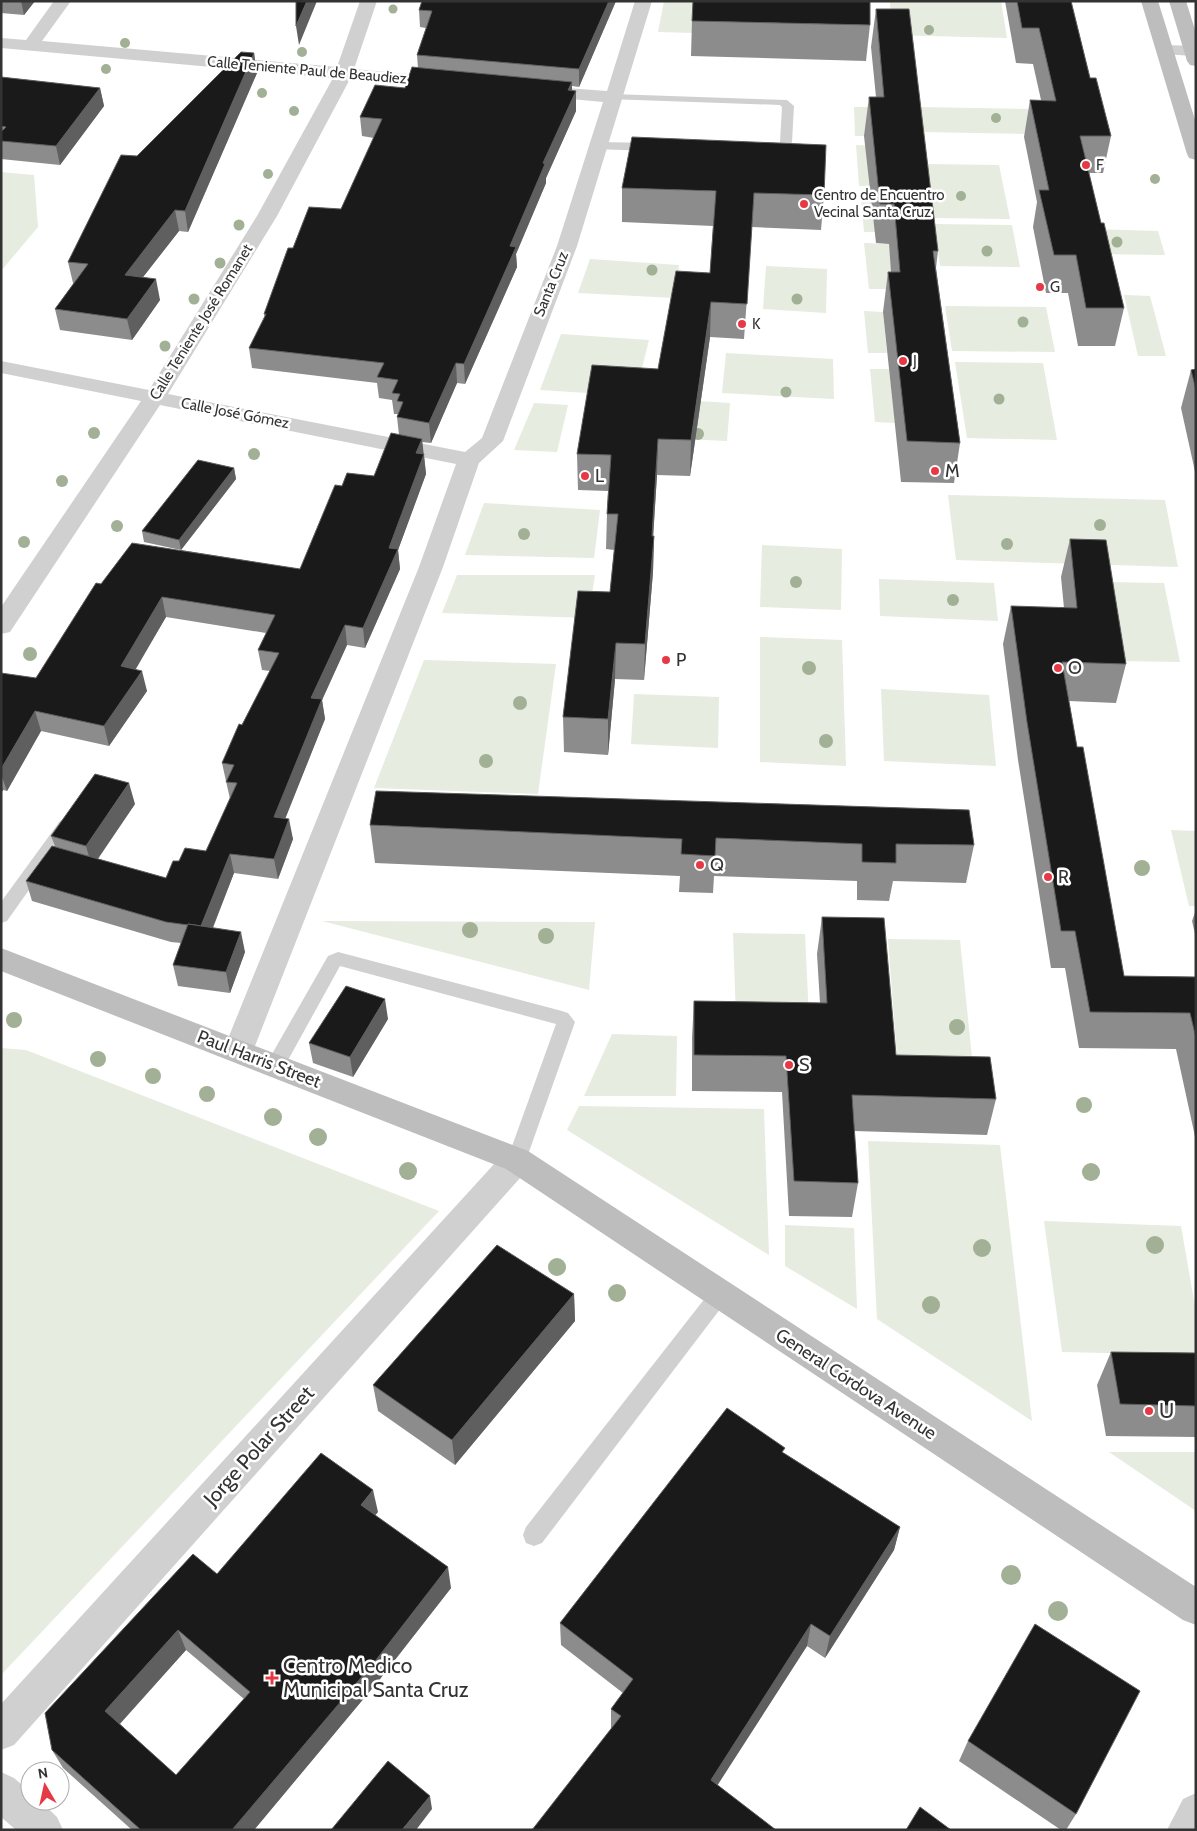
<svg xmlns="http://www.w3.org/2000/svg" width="1197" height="1831" font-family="Cabin,sans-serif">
<rect width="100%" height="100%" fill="#fff"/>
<!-- green -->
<g fill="#e6ecdf">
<polygon points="664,1 737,1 734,34 658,32"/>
<polygon points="890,1 1001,1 1007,38 892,35"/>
<polygon points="854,107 877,107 879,136 855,136"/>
<polygon points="919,107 1028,109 1033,134 922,132"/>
<polygon points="856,145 878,146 880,186 859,186"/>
<polygon points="926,164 999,165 1010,219 934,218"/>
<polygon points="1,172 34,175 38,227 1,271"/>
<polygon points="861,196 883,196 886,232 864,232"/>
<polygon points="935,224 1012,225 1020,267 940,266"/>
<polygon points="1090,229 1158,231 1165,255 1095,254"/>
<polygon points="864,243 889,244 893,289 869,289"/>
<polygon points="590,259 679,265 675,298 578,293"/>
<polygon points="766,266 827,269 826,313 763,309"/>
<polygon points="1124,295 1150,296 1166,356 1138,356"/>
<polygon points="945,306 1046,307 1055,352 952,351"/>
<polygon points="864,311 883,312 887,353 868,353"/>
<polygon points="561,334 649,340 635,396 540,390"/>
<polygon points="726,353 833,359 834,399 722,393"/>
<polygon points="955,362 1043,363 1057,440 967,438"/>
<polygon points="870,369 889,369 895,423 875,422"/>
<polygon points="649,398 730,403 727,441 644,437"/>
<polygon points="534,403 568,405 557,452 514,450"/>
<polygon points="948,495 1165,500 1178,567 956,560"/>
<polygon points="484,503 600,510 594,558 465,555"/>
<polygon points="762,545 842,549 841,610 760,607"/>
<polygon points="457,575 595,575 588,618 442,613"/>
<polygon points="879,579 994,583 998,621 880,616"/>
<polygon points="1106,582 1164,583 1180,662 1118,661"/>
<polygon points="760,637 842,640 846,766 760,762"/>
<polygon points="424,660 556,664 538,794 374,788"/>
<polygon points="881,689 989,695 996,766 884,761"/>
<polygon points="634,694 719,697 718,748 631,744"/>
<polygon points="1171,830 1196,831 1196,906 1189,906"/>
<polygon points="322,921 595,922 589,990"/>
<polygon points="733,933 805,934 809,1019 736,1018"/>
<polygon points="888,939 960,940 972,1058 897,1057"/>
<polygon points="612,1034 677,1036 676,1096 584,1096"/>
<polygon points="1,1048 26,1050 439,1211 1,1675"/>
<polygon points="579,1106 764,1109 769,1255 567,1130"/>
<polygon points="868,1141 1000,1145 1032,1421 877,1319"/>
<polygon points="1044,1221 1181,1226 1196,1312 1196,1355 1062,1352"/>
<polygon points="785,1225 854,1228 857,1309 785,1266"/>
<polygon points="1109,1452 1196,1452 1196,1511"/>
</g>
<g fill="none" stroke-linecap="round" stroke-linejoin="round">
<!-- lane -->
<g fill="#d0d0d0" fill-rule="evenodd">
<polygon points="612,94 787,100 794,106 792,142 787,151 766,155 760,151 762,148 778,145 780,142 782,107 780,105 608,99 608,95"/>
<polygon points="597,142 653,143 659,147 653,151 593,149 591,146"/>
<polygon points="66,819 72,821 74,825 72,829 7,921 1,923 1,902 60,821"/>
<polygon points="338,952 562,1011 568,1013 575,1022 524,1166 517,1168 510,1166 507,1160 556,1024 340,966 282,1071 275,1074 268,1071 266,1066 268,1061 328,956"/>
<polygon points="720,1285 727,1288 730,1294 727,1300 542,1543 534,1546 526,1543 523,1535 526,1527 713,1288"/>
</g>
<!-- street -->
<g fill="#d0d0d0" fill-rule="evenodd">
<polygon points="54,1 71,1 42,41 337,67 360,1 377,1 354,69 450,78 453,82 450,86 444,87 350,79 277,216 168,394 465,452 482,438 557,246 603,102 539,96 533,95 530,91 533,87 539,86 607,91 635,1 652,1 577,246 503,441 479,463 443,567 253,1051 248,1059 238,1063 228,1059 223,1051 419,567 456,464 160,405 10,632 1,634 1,607 141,401 1,373 1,361 149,390 257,216 333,78 1,48 1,38 26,40"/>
<polygon points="1165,45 1196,46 1196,56 1159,54 1156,50 1159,46"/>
<polygon points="517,1147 528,1151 532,1160 528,1169 14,1745 1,1750 1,1704 506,1151"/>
<polygon points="1,1772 14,1778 30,1792 30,1801 40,1801 57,1817 63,1830 16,1830 1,1817"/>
<polygon points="1196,1793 1196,1830 1167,1830 1183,1799"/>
</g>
<!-- secondary -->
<g fill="#bdbdbd" fill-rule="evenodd">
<polygon points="1141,1 1158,1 1196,123 1196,160 1189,158 1187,154"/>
<polygon points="1169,1 1186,1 1196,33 1196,66 1190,65 1187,61"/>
<polygon points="1,948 528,1151 1196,1587 1196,1625 1183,1620 506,1169 1,971"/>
</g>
</g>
<!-- trees -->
<g fill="#a2b095">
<circle cx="393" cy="9" r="4.5"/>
<circle cx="929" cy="30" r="5"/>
<circle cx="125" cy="43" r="5"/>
<circle cx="302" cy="52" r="5"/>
<circle cx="106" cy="69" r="5"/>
<circle cx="262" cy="93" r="5"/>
<circle cx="294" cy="111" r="5"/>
<circle cx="996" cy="118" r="5"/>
<circle cx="268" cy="174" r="5"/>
<circle cx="1155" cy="179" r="5"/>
<circle cx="961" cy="196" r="5"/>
<circle cx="239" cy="225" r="5.5"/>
<circle cx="1117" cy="242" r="5.5"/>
<circle cx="987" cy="251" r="5.5"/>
<circle cx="220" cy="263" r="5.5"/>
<circle cx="652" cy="270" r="5.5"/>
<circle cx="194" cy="299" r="5.5"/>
<circle cx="797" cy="299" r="5.5"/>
<circle cx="1023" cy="322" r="5.5"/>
<circle cx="165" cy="346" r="5.5"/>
<circle cx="786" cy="392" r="5.5"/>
<circle cx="999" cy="399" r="5.5"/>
<circle cx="94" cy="433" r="6"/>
<circle cx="698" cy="434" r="6"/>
<circle cx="254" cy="454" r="6"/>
<circle cx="62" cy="481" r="6"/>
<circle cx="1100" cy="525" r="6"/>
<circle cx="117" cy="526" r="6"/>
<circle cx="524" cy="534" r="6"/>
<circle cx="24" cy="542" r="6"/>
<circle cx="1007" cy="544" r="6"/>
<circle cx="796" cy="582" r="6"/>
<circle cx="953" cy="600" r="6"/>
<circle cx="30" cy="654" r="7"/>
<circle cx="809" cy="668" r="7"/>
<circle cx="520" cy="703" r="7"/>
<circle cx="826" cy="741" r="7"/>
<circle cx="486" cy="761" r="7"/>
<circle cx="1142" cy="868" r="8"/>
<circle cx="470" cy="930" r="8"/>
<circle cx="546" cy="936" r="8"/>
<circle cx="14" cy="1020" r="8"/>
<circle cx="957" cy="1027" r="8"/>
<circle cx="98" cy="1059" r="8"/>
<circle cx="153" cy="1076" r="8"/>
<circle cx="207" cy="1094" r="8"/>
<circle cx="1084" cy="1105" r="8"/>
<circle cx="273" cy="1117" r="9"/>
<circle cx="318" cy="1137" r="9"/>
<circle cx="408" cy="1171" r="9"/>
<circle cx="1091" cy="1172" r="9"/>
<circle cx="1155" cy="1245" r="9"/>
<circle cx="982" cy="1248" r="9"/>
<circle cx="557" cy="1267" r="9"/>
<circle cx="617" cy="1293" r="9"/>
<circle cx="931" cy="1305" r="9"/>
<circle cx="1011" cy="1575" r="10"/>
<circle cx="1058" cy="1611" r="10"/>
</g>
<!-- wall -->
<g fill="#8c8c8c" fill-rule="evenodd">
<polygon points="1,1 35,1 24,15 1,13"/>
<polygon points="422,1 616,1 579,87 572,86 572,91 576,91 576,111 546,178 546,183 516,254 517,267 465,384 457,383 431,443 422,442 423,454 424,454 426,474 398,550 400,569 365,648 347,645 322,700 325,719 285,818 293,839 278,879 234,873 213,928 245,952 230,993 178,986 173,965 181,943 171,942 32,901 26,881 55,846 51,836 135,804 98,859 166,878 179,861 206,851 230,799 222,763 270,671 262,670 258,650 266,633 166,617 135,669 147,691 109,746 41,731 7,791 3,790 1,793 1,673 36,678 101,584 181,550 144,542 142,531 234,468 236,479 181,550 300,569 342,486 374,476 399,435 397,417 398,414 394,414 392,400 379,398 377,383 252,368 249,348 265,317 264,314 293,248 341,209 374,138 362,136 360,117 405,88 418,68 417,55 426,28 420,27 419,10"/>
<polygon points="1005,1 1071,1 1090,78 1111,136 1103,173 1089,173 1101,223 1124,308 1115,346 1078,346 1068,293 1046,293 1033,227 1037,202 1024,137 1030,100 1041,100 1033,64 1016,63"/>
<polygon points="876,9 938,251 936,268 960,443 954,483 901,482 883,312 888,272 891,272 889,244 876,243 864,136 869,97 876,97 871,47"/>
<polygon points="692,21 870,25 866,61 691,56"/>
<polygon points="254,53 257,73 188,232 179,231 143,277 160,300 132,340 60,330 55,309 74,283 73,283 68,262 137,156"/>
<polygon points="1,77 100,88 104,106 60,165 1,159"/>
<polygon points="622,188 824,195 821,230 752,227 744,339 710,337 690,476 657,475 653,536 654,536 653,572 644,680 615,679 608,755 564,752 563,717 610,592 614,550 606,549 607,514 608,491 578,490 577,454 658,369 710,273 713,226 622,222"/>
<polygon points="1196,369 1196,476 1181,408 1191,370"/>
<polygon points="1070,539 1126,664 1116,703 1069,701 1077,747 1124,976 1196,977 1196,1141 1176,1049 1079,1048 1065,968 1051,968 1018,760 1003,644 1011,606 1064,608 1061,577"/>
<polygon points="370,825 974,845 966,883 893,881 889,901 857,900 857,881 714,876 713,893 679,892 680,876 375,863"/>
<polygon points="1196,910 1196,938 1192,921"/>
<polygon points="822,917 896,1055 996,1099 987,1135 854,1131 858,1183 852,1217 789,1216 782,1092 692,1091 692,1037 694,1001 820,1003 817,954"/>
<polygon points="388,1019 353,1077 313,1063 309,1043"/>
<polygon points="574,1294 575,1321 455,1465 378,1411 373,1385"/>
<polygon points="1111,1352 1196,1353 1196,1437 1106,1436 1097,1385"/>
<polygon points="784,1453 900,1527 894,1550 825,1658 807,1646 717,1785 611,1728 611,1709 623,1693 561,1645 560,1623"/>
<path d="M378,1512L375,1515L451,1588L380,1679L254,1830H132L63,1768L52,1750L217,1574ZM186,1650L244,1699L176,1775L120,1724Z"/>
<polygon points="968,1741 1076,1814 1066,1830 1061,1830 959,1761"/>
</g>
<!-- shaded-wall -->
<g fill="#5f5f5f">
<polygon points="21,1 35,1 24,15"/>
<polygon points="307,1 317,1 299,45 296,26"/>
<polygon points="609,1 616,1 579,87 579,69"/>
<polygon points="254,53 257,73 188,232 185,211"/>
<polygon points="572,82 572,100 576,91 576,111 546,178 546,183 516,254 517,267 465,384 464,364 543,163 568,90"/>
<polygon points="100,88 104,106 60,165 56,146"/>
<polygon points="175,210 179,231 129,295 125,275"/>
<polygon points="156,279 160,300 132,340 127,319"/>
<polygon points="711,302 710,337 690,476 691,440"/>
<polygon points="456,363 457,383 431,443 429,423"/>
<polygon points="422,439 426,474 398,550 400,569 365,648 363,628 389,548 416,453"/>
<polygon points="658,439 657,475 651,571 652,536"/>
<polygon points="234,468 236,479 181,550 179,540"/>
<polygon points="654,536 653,572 644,680 645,644"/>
<polygon points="162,597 166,617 126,686 121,666"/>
<polygon points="345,625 347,645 322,700 325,719 278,837 274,817 311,698"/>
<polygon points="616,643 615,679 608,755 608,719"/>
<polygon points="142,671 147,691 109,746 104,726"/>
<polygon points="35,711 41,731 7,791 1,774 1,769"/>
<polygon points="129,783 135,804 92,867 86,846"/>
<polygon points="1,784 3,790 1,793"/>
<polygon points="289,819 293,839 278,879 274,859"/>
<polygon points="230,854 234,873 205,947 201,927"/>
<polygon points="241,932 245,952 230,993 226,972"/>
<polygon points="385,999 388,1019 353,1077 350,1057"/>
<polygon points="574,1294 575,1321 455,1465 452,1440"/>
<polygon points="373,1490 378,1512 366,1526 361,1505"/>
<polygon points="900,1527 894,1550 825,1658 830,1636"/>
<polygon points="448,1567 451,1588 380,1679 254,1830 232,1830"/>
<polygon points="811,1624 807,1646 708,1800 711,1780"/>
<polygon points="178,1630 186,1650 115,1729 105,1711"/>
<polygon points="430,1796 432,1809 416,1830 402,1830"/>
</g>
<!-- building -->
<g fill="#1a1a1a" stroke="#5f5f5f" fill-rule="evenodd">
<polygon points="296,1 307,1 296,26"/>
<polygon points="422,1 609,1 579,69 417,55 432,11 419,10"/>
<polygon points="693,1 870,1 870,25 692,21"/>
<polygon points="1017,1 1071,1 1090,78 1096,78 1111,136 1080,136 1101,223 1104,223 1124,308 1086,308 1076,255 1054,255 1039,190 1049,190 1030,100 1056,101 1039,28 1022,28"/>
<polygon points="876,9 909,9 938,251 933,251 960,443 907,441 888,272 900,272 894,204 880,204 869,97 884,97"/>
<polygon points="241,52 254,53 185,211 175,210 125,275 156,279 127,319 55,309 88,264 68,262 121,155 137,156"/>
<polygon points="412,67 572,82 568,90 576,91 543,163 545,164 510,246 516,247 464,364 456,363 429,423 397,417 403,402 397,401 400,394 392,393 398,380 377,377 384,363 249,348 266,314 264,314 288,248 293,248 309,207 341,209 382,119 360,117 375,85 405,88"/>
<polygon points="1,77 100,88 56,146 1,141 1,132 6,127 1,126"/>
<polygon points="632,137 826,145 824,195 754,193 747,304 711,302 691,440 658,439 652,536 654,536 645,644 616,643 608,719 563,717 578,591 610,592 618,514 607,514 611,455 577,454 592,365 658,369 676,271 710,273 716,191 622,188"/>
<polygon points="1196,369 1196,390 1191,370"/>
<polygon points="391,433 422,439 416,453 424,454 389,548 398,549 363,628 345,625 311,698 322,699 274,817 289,819 274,859 230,854 201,926 188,924 188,925 166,922 26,881 52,846 166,878 173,861 179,861 185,848 206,851 237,783 226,782 234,765 222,763 239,724 242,725 279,653 258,650 275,615 162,597 121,666 142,671 104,726 35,711 1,769 1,673 36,678 96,583 101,584 132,543 300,569 335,485 342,486 347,473 374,476"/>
<polygon points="198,460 234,468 179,540 142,531"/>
<polygon points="1070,539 1106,540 1126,664 1062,662 1077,747 1083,747 1124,976 1196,977 1196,1038 1190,1013 1090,1012 1075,931 1061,931 1027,722 1011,606 1077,608"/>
<polygon points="95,774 129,783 86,846 51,836"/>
<polygon points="376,791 969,810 974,845 896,844 896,863 862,862 862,844 716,838 715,856 681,854 682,839 370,825"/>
<polygon points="822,917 884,918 896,1055 990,1057 996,1099 852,1095 858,1183 794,1181 786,1056 694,1055 694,1001 827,1003"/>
<polygon points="188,924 241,932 226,972 173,965"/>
<polygon points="346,986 385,999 350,1057 309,1043"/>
<polygon points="497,1245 574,1294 452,1440 373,1385"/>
<polygon points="1111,1352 1196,1353 1196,1406 1120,1404"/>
<polygon points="727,1408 785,1448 782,1452 900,1527 830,1636 811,1624 711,1780 776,1830 532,1830 621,1716 611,1709 633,1679 560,1623"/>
<path d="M321,1453L373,1490L361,1505L448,1567L376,1660L232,1830H141L52,1750L45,1713L193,1554L217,1574ZM178,1630L250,1692L176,1775L105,1711Z"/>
<polygon points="1035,1624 1140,1691 1076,1814 968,1741"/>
<polygon points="388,1761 430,1796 402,1830 331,1830"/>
<polygon points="920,1807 951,1830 906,1830"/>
</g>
<!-- markers -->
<g fill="#e63946" stroke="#fff" stroke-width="2">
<circle cx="1086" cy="165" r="5"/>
<circle cx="804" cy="204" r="5"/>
<circle cx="1040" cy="287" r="5"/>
<circle cx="742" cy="324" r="5"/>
<circle cx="903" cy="361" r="5"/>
<circle cx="935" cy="471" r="5"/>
<circle cx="585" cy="476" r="5"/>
<circle cx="666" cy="660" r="5"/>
<circle cx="1058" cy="668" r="5"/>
<circle cx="700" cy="865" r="5"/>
<circle cx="1048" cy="877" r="5"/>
<circle cx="789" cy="1065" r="5"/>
<circle cx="1149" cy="1411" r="5"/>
<path d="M269.5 1670.5h5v5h5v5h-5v5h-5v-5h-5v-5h5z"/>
</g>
<g text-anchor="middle" stroke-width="5" stroke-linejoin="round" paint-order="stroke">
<!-- far-street labels -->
<g font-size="15" fill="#333" stroke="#fff">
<text transform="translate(307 70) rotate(5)" y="5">Calle Teniente Paul de Beaudiez</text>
<text transform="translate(551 284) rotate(-68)" y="5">Santa Cruz</text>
<text transform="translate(201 322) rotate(-58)" y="5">Calle Teniente José Romanet</text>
<text transform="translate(235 413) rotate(11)" y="5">Calle José Gómez</text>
</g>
<!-- far-poi labels -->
<g font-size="15" fill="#333" stroke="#fff" text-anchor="start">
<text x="1096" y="170">F</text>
<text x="814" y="200">Centro de Encuentro<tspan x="814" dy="17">Vecinal Santa Cruz</tspan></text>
<text x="1050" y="292">G</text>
<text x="752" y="329">K</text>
<text x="913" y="366">J</text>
</g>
<!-- poi labels -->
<g font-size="18" fill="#333" stroke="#fff" text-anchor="start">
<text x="945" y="477">M</text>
<text x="595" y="482">L</text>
<text x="676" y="666">P</text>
<text x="1068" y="674">O</text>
<text x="710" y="871">Q</text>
<text x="1058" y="883">R</text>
<text x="799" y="1071">S</text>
</g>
<!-- street labels -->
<g font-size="18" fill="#333" stroke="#fff">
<text transform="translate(259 1059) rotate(21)" y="6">Paul Harris Street</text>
<text transform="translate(856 1384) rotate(33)" y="6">General Córdova Avenue</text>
</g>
<!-- near-poi labels -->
<g font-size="21" fill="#333" stroke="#fff" text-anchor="start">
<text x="1159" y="1418">U</text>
<text x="283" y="1673">Centro Medico<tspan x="283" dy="24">Municipal Santa Cruz</tspan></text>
</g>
<!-- near-street labels -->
<g font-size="21" fill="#333" stroke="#fff">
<text transform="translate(259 1446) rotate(-48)" y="7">Jorge Polar Street</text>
</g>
</g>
<!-- border -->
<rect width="1197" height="1831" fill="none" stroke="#333333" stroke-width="5"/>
<!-- north arrow -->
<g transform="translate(45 1786) rotate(351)"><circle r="24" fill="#ffffff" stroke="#adadad"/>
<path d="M0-4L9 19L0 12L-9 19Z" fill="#e63946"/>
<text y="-8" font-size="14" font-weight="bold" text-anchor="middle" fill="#333333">N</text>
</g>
</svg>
